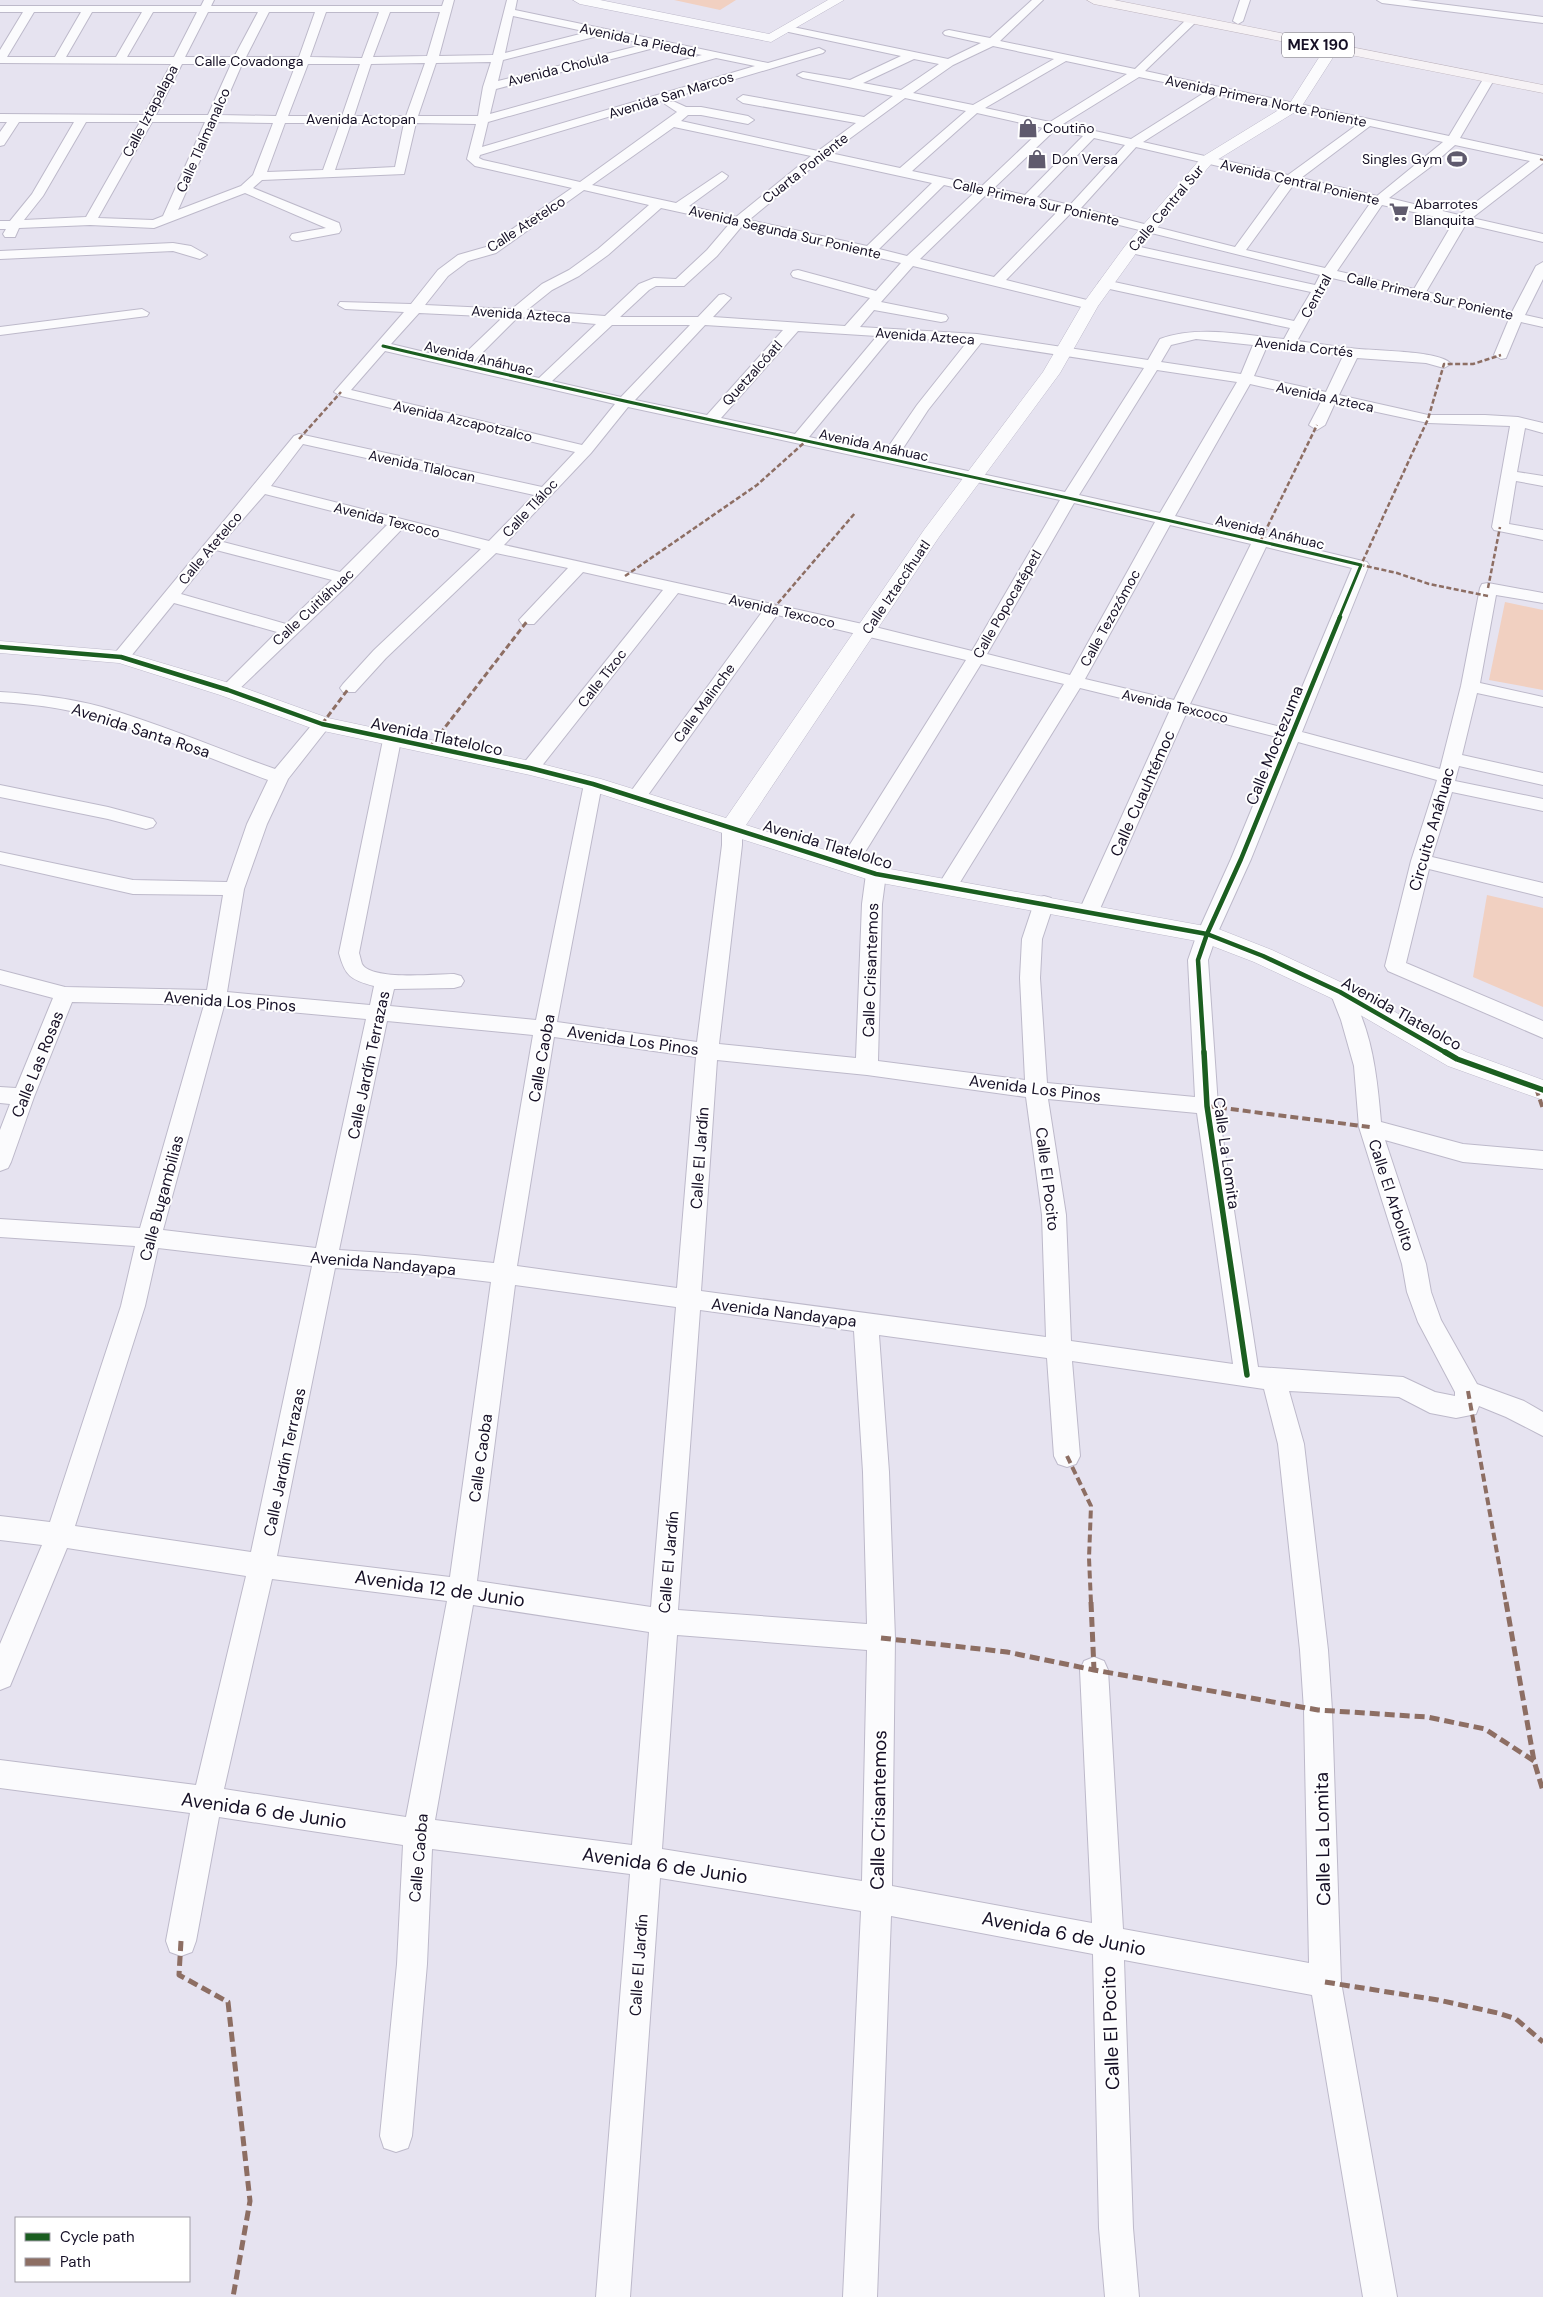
<svg xmlns="http://www.w3.org/2000/svg" width="1543" height="2297" font-family="'DM Sans',sans-serif">
<rect width="100%" height="100%" fill="#e6e3f0"/>
<!-- green -->
<g fill="#f1d0c1">
<polygon points="674,0 736,0 720,10"/>
<polygon points="1505,602 1543,610 1543,690 1489,680"/>
<polygon points="1487,895 1543,908 1543,1007 1473,977"/>
</g>
<g fill="none" stroke-linecap="round" stroke-linejoin="round">
<defs>
<g id="minor">
<path d="M204,0H214L211,6H442L444,0H454L439,56L493,55L507,0H517L515,10L768,63L819,48L825,51L823,53L480,155L479,158L483,160L580,182L677,112L665,104L667,102H675L686,107H701L748,116L754,120L748,124L701,115H688L681,121L818,151L856,123L743,103L737,99L743,95L864,117L893,96L803,78L797,75L803,72L850,80L901,56L784,31L783,29L784,27L788,26L948,59L981,43L945,35L943,33L945,31L949,30L990,38L1032,0H1043L1000,41L1135,69L1188,18L1192,17L1197,20L1196,22L1145,71L1449,136L1485,76H1493L1495,78L1460,138L1543,156V163L1472,218L1543,234V242L1466,224L1426,292L1512,312L1536,266L1543,262V279L1525,315L1543,319V327L1521,322L1506,358L1501,359L1494,355L1509,319L1332,278L1297,341C1315,343 1332,346 1350,348C1369,351 1441,350 1451,364L1444,368L1426,363L1357,358L1339,395L1428,415H1485L1518,417L1543,423V433L1525,428L1517,472L1543,476V486L1516,481L1509,524L1543,530V540L1494,530L1492,527L1510,426L1428,423L1335,403L1325,425L1317,430L1309,425L1322,400L1250,384L1175,516L1367,562L1369,565L1302,732L1440,769L1461,686L1480,588L1482,584L1488,583L1543,593V603L1496,595L1480,683L1543,697V707L1477,693L1462,755L1543,773V785L1459,766L1455,781L1543,799V811L1452,792L1432,857L1543,883V897L1429,869L1406,963L1543,1021V1038L1388,971L1385,966L1411,861L1437,780L1298,742L1251,859L1217,934L1208,960L1218,1106L1258,1367L1403,1377L1435,1392L1455,1396V1392L1418,1322L1407,1292L1402,1264L1359,1127L1354,1066L1341,1020L1330,992L1333,987L1340,985L1347,987C1372,1028 1377,1075 1381,1122L1463,1144L1543,1151V1169L1463,1162L1385,1140L1426,1264L1431,1292L1441,1320L1477,1384L1524,1401L1543,1412V1436L1506,1417L1479,1406L1476,1414L1456,1418L1430,1413L1399,1397L1289,1391L1304,1444L1328,1650L1332,1710L1341,1982L1397,2297H1363L1312,1995L1124,1960L1133,2228L1139,2297H1105L1099,2228L1093,1954L891,1916L877,2297H843L861,1911L660,1878L630,2297H596L630,1874L432,1849L427,1964L412,2136L408,2148L396,2152L384,2148L380,2136L397,1964L403,1845L219,1817L196,1941L192,1952L181,1956L170,1952L166,1941L190,1813L0,1788V1760L196,1785L246,1576L67,1548L10,1686L0,1690V1644L42,1545L0,1540V1516L50,1522L121,1306L135,1246L0,1237V1219L140,1228L204,1005L72,1002L34,1097L11,1162L8,1168L0,1171V1130L10,1104L0,1103V1087L16,1088L53,998L0,984V970L65,987L207,990L223,895L133,894L0,864V852L133,880L227,882L247,824L268,780C208,758 149,731 87,715C59,707 29,704 0,702V692C34,694 69,698 102,707C161,724 218,749 275,769L316,720L322,718L328,720L331,724L328,728L288,779L267,824L244,889L227,992L370,1005L374,986C351,980 345,976 339,953L383,740L386,736L392,734L398,736L401,740L359,953C360,956 361,961 362,964C372,981 436,974 454,974L461,976L464,981L461,986L454,988L394,989L390,1006L536,1020L584,784L586,780L593,778L600,780L602,784L557,1022L697,1042L722,845V827L725,823L732,821L739,823L742,827V845L719,1044L856,1058L862,904L866,874L869,869L876,868L883,869L886,874L882,904L878,1061L1025,1080L1020,978L1022,939L1034,903L1037,898L1044,896L1051,898L1054,903L1042,939L1040,978L1047,1083L1195,1097L1188,960L1197,934L1231,859L1281,738L1186,714L1099,911L1096,916L1089,918L1082,916L1079,911L1170,710L1080,688L954,892L947,894L940,892L937,887L1064,684L981,664L854,870L847,871L840,870L837,865L966,660L777,615L643,802L636,804L629,802L627,798L629,794L762,612L678,593L537,772L530,774L523,772L521,768L523,764L663,590L583,572L534,624H522L519,620L568,568L496,553L386,658L355,692H343L340,688L343,684L374,650L481,549L402,529L351,582L234,694H222L219,690L277,632L174,603L127,661H115L112,657L115,653L294,436L299,434L542,487L575,452L341,396L334,392L404,312L345,309L338,305L340,302L411,304L438,270L458,255L486,247L572,188L475,166L467,159L476,124L416,123L404,174L262,180L253,188L339,223L341,230L339,233L297,241L292,240L290,237L292,234L326,228L245,193L154,228L90,225L19,228L15,237H5L3,234L6,229H0V221H10L32,194L74,122H19L4,145L0,146V132L7,122H0V114L144,115L171,64L0,63V50L23,12H0V6H201ZM34,12H81L55,57H7ZM92,12H142L116,57H66ZM153,12H197L174,57H127ZM208,12H258L234,57H185ZM269,12H315L299,57H246ZM326,12H379L362,58L310,57ZM390,12H440L427,56L373,57ZM513,16L588,32L505,53ZM602,35L646,44L498,81L503,60ZM655,46L702,55L490,114L496,89L654,48ZM993,46L1054,59L973,105L913,93L953,65ZM716,58L755,66L482,147L488,122ZM914,59L939,64L901,90L863,83ZM1066,61L1127,74L1050,122L985,108ZM491,62L483,87L478,116H418L436,63ZM425,63L406,116H354L371,64ZM182,64H231L208,115H156ZM242,64H296L276,116L220,115ZM308,64H360L342,116H288ZM1139,77L1207,91L1131,139L1063,124ZM1219,94L1358,124L1288,175L1143,142ZM905,98L966,111L900,168L830,153ZM977,113L1043,128L982,186L912,171ZM86,122H140L86,217L24,220L43,196ZM152,122H205L163,216L153,220L98,218ZM217,122L273,123L253,175L241,186L178,210ZM285,123H340L323,170L267,172ZM351,123H404L395,167L335,170ZM1370,126L1443,142L1377,196L1301,178ZM674,127L811,156L736,217L689,206L726,179L728,176L722,172L676,203L592,185ZM1055,130L1083,136L1025,195L994,188ZM1094,138L1125,145L1070,205L1037,197ZM1455,145L1530,161L1459,215L1389,198L1429,168ZM1136,147L1283,181L1235,247L1081,208ZM822,159L932,183L867,246L749,220ZM1294,184L1371,202L1325,268L1246,250ZM944,185L975,192L907,256L879,249ZM584,190L649,205L598,249L569,270L542,284L512,309L425,305L448,276L468,261L496,253ZM987,194L1059,210L994,277L920,259ZM1382,205L1454,221L1414,289L1337,271ZM661,208L730,223L707,250L676,279L654,278L639,284L605,316L527,310L552,290L579,276L608,255ZM1071,213L1320,275L1315,285L1131,245L1126,246L1124,249L1126,252L1311,292L1294,321L1105,280L1100,281L1098,284L1100,287L1105,288L1290,328L1284,339C1243,335 1199,325 1160,339L1148,360L977,334L860,327L874,310L941,322L946,321L948,318L946,315L881,302L913,266L1090,309L1095,308L1097,305L1095,302L1006,280ZM742,226L901,263L876,291L798,270L793,271L791,274L793,277L870,298L845,326L713,317L731,298L724,294L719,295L698,317H620L649,290L656,286H684L717,256ZM419,313L503,317L458,360L391,344ZM518,317L596,324L539,378L472,363ZM612,325H690L621,397L552,381ZM705,325L783,330L707,415L635,400ZM798,331L877,336L795,434L721,418ZM891,337L967,342L917,405L884,453L809,437ZM1196,339L1253,345L1241,374L1161,362L1171,345ZM981,343L1144,368L1065,492L898,456L928,410ZM1267,346L1343,356L1326,392L1254,376ZM385,351L615,404L582,445L351,390ZM1157,370L1237,382L1160,513L1079,495ZM628,407L1060,500L972,651L867,625L504,545L591,453ZM303,444L534,495L489,541L271,486ZM265,494L387,525L340,572L223,542ZM1074,503L1155,522L1070,675L987,654ZM1170,525L1251,544L1174,700L1085,679ZM1266,547L1352,568L1285,728L1190,704ZM216,550L332,580L286,624L181,594ZM224,1006L366,1019L316,1248L163,1230ZM387,1021L533,1035L494,1263L415,1255L339,1250ZM554,1037L696,1057L677,1288L517,1266ZM717,1060L867,1075L1026,1097L1042,1215L1046,1337L701,1291ZM1048,1099L1197,1113L1233,1364L1071,1341L1066,1215ZM158,1248L312,1266L251,1552L75,1526L145,1306ZM335,1268L415,1273L491,1282L450,1577L277,1556ZM515,1285L676,1307L651,1607L477,1581ZM700,1310L854,1331L863,1472L867,1624L678,1610ZM879,1335L1047,1358L1054,1456L1058,1464L1067,1467L1076,1464L1080,1456L1072,1361L1264,1389L1278,1444L1300,1650L1304,1710L1309,1963L1123,1929L1108,1670L1104,1661L1094,1657L1084,1661L1080,1670L1092,1923L892,1886L895,1638L889,1472ZM272,1579L447,1601L406,1817L224,1789ZM473,1605L649,1632L632,1845L435,1820ZM677,1635L867,1650L862,1881L662,1849Z"/>
<polygon points="1240,0 1250,0 1243,21 1238,24 1233,21"/>
<polygon points="1377,0 1408,0 1543,17 1543,23 1382,3"/>
<polygon points="173,243 191,246 207,255 200,259 173,251 0,259 0,251"/>
<polygon points="142,309 149,313 147,316 0,335 0,327"/>
<polygon points="0,785 108,807 153,819 156,823 153,827 146,829 108,819 0,797"/>
</g>
<g id="tertiary">
<polygon points="573,0 600,0 769,34 828,0 844,0 771,42 580,4"/>
<polygon points="1332,44 1339,48 1300,109 1212,163 1137,252 1098,306 1060,373 939,537 746,825 879,867 1216,928 1272,950 1349,986 1466,1052 1543,1080 1543,1100 1448,1066 1331,998 1254,962 1202,942 876,882 585,789 530,775 314,729 220,695 119,663 0,653 0,641 121,651 236,685 328,718 530,761 601,779 726,818 924,530 1043,372 1082,305 1125,246 1202,157 1290,103 1327,45"/>
</g>
<polygon id="primary" points="1087,0 1114,0 1543,85 1543,93 1094,4"/>
</defs>
<!-- minor casing -->
<use href="#minor" stroke="#bdb9ca" stroke-width="2"/>
<!-- tertiary casing -->
<use href="#tertiary" stroke="#bdb9ca" stroke-width="1"/>
<!-- primary casing -->
<use href="#primary" stroke="#beb5bf" stroke-width="1"/>
<!-- minor -->
<use href="#minor" fill="#fbfbfd" fill-rule="evenodd"/>
<!-- tertiary -->
<use href="#tertiary" fill="#fbfbfd" fill-rule="evenodd"/>
<!-- primary -->
<use href="#primary" fill="#f6f2f5" fill-rule="evenodd"/>
<!-- quiet-far4 -->
<polyline stroke="#8d6e63" stroke-width="2" stroke-dasharray="4 2" stroke-linecap="butt" points="1540,159 1543,160"/>
<!-- quiet-far3 -->
<g stroke="#8d6e63" stroke-width="2.5" stroke-dasharray="5 2.5" stroke-linecap="butt">
<polyline points="299,439 341,392"/>
<polyline points="1261,540 1317,425"/>
<polyline points="625,576 757,485 806,441"/>
<polyline points="1488,588 1500,527"/>
<polyline points="1488,596 1429,584 1397,573 1361,565 1428,419 1444,364 1473,364 1501,355"/>
<polyline points="773,609 855,513"/>
</g>
<!-- quiet-far2 -->
<g stroke="#8d6e63" stroke-width="3" stroke-dasharray="6 3" stroke-linecap="butt">
<polyline points="322,724 349,688"/>
<polyline points="429,748 528,620"/>
</g>
<!-- quiet-far1 -->
<g stroke="#8d6e63" stroke-width="4" stroke-dasharray="8 4" stroke-linecap="butt">
<polyline points="1536,1088 1543,1109"/>
<polyline points="1207,1106 1370,1127"/>
<polyline points="1468,1391 1506,1603"/>
<polyline points="1067,1456 1091,1506 1089,1558 1091,1603"/>
</g>
<!-- quiet -->
<g stroke="#8d6e63" stroke-width="5" stroke-dasharray="10 5" stroke-linecap="butt">
<polyline points="1091,1602 1094,1670"/>
<polyline points="1506,1602 1534,1761 1543,1791"/>
<polyline points="881,1638 1007,1652 1094,1670 1318,1710 1427,1717 1485,1729 1534,1761"/>
<polyline points="181,1941 179,1975 228,2002 250,2201 233,2297"/>
<polyline points="1325,1982 1438,2000 1498,2013 1516,2019 1543,2042"/>
</g>
<defs>
<path id="cycleway-far2" d="M383,346C708,423 1036,487 1361,565L1339,618"/>
<g id="cycleway-far1">
<polyline points="0,647 121,657 228,690 322,724 530,768 593,784 876,874 1207,934 1263,956 1340,992 1448,1054"/>
<polyline points="1204,1054 1198,960 1207,934 1241,859 1340,617"/>
</g>
<g id="cycleway">
<polyline points="1204,1052 1207,1106 1247,1375"/>
<polyline points="1445,1052 1457,1059 1543,1090"/>
</g>
</defs>
<!-- cycleway-far2 casing -->
<use href="#cycleway-far2" stroke="#fff" stroke-width="5"/>
<!-- cycleway-far1 casing -->
<use href="#cycleway-far1" stroke="#fff" stroke-width="7"/>
<!-- cycleway casing -->
<use href="#cycleway" stroke="#fff" stroke-width="9"/>
<!-- cycleway-far2 -->
<use href="#cycleway-far2" stroke="#1b5e20" stroke-width="3"/>
<!-- cycleway-far1 -->
<use href="#cycleway-far1" stroke="#1b5e20" stroke-width="4.5"/>
<!-- cycleway -->
<use href="#cycleway" stroke="#1b5e20" stroke-width="5.5"/>
</g>
<!-- icons -->
<defs>
<symbol id="shop-bare" viewBox="-9 -9 18 18"><path d="M-5-2.5h2.3a2.7 3.5 0 0 1 5.4 0H5L5.5 6h-11ZM-1.5-2.5h3a1.5 2.3 0 0 0-3 0Z" fill="#5f5a6d" stroke="#fff" stroke-width="2.5" paint-order="stroke"/></symbol>
<symbol id="stadium-bare" viewBox="-9 -9 18 18"><path d="M0-5a6.5 5 0 1 0 0 10a6.5 5 0 1 0 0-10ZM-3.5-1.8h7v3.6h-7Z" fill="#5f5a6d" stroke="#fff" stroke-width="2.5" paint-order="stroke"/></symbol>
<symbol id="supermarket-bare" viewBox="-9 -9 18 18"><path d="M-6-5.5h2.5l.6 2H6L4.5 2H-2.5L-4.4-4H-6ZM-1.5 3.2a1.3 1.3 0 1 0 .1 0ZM3 3.2a1.3 1.3 0 1 0 .1 0Z" fill="#5f5a6d" stroke="#fff" stroke-width="2.5" paint-order="stroke"/></symbol>
</defs>
<g fill-rule="evenodd">
<use href="#shop-bare" x="1014" y="114" width="28" height="28"/>
<use href="#shop-bare" x="1023" y="145" width="28" height="28"/>
<use href="#stadium-bare" x="1443" y="145" width="28" height="28"/>
<use href="#supermarket-bare" x="1385" y="198" width="28" height="28"/>
</g>
<g text-anchor="middle" stroke-width="4" stroke-linejoin="round" paint-order="stroke">
<!-- far-street labels -->
<g font-size="14" fill="#161026" stroke="#fff">
<text transform="translate(638 40) rotate(12)" y="5">Avenida La Piedad</text>
<text x="249" y="66">Calle Covadonga</text>
<text transform="translate(558 69) rotate(-14)" y="5">Avenida Cholula</text>
<text transform="translate(671 95) rotate(-17)" y="5">Avenida San Marcos</text>
<text transform="translate(1266 101) rotate(12)" y="5">Avenida Primera Norte Poniente</text>
<text transform="translate(150 111) rotate(-62)" y="5">Calle Iztapalapa</text>
<text x="361" y="124">Avenida Actopan</text>
<text transform="translate(203 140) rotate(-66)" y="5">Calle Tlalmanalco</text>
<text transform="translate(805 168) rotate(-38)" y="5">Cuarta Poniente</text>
<text transform="translate(1300 182) rotate(13)" y="5">Avenida Central Poniente</text>
<text transform="translate(1036 202) rotate(13)" y="5">Calle Primera Sur Poniente</text>
<text transform="translate(1166 208) rotate(-50)" y="5">Calle Central Sur</text>
<text transform="translate(526 224) rotate(-33)" y="5">Calle Atetelco</text>
<text transform="translate(785 232) rotate(13)" y="5">Avenida Segunda Sur Poniente</text>
<text transform="translate(1316 296) rotate(-61)" y="5">Central</text>
<text transform="translate(1430 296) rotate(13)" y="5">Calle Primera Sur Poniente</text>
<text transform="translate(521 314) rotate(4)" y="5">Avenida Azteca</text>
<text transform="translate(925 336) rotate(4)" y="5">Avenida Azteca</text>
<text transform="translate(1304 347) rotate(6)" y="5">Avenida Cortés</text>
<text transform="translate(479 358) rotate(13)" y="5">Avenida Anáhuac</text>
<text transform="translate(752 373) rotate(-48)" y="5">Quetzalcóatl</text>
<text transform="translate(1325 397) rotate(12)" y="5">Avenida Azteca</text>
<text transform="translate(463 421) rotate(13)" y="5">Avenida Azcapotzalco</text>
<text transform="translate(874 445) rotate(12)" y="5">Avenida Anáhuac</text>
<text transform="translate(422 466) rotate(12)" y="5">Avenida Tlalocan</text>
<text transform="translate(530 508) rotate(-47)" y="5">Calle Tláloc</text>
<text transform="translate(387 520) rotate(14)" y="5">Avenida Texcoco</text>
<text transform="translate(1270 532) rotate(13)" y="5">Avenida Anáhuac</text>
<text transform="translate(210 548) rotate(-50)" y="5">Calle Atetelco</text>
<text transform="translate(896 587) rotate(-56)" y="5">Calle Iztaccíhuatl</text>
<text transform="translate(1007 604) rotate(-60)" y="5">Calle Popocatépetl</text>
<text transform="translate(313 607) rotate(-43)" y="5">Calle Cuitláhuac</text>
<text transform="translate(782 611) rotate(13)" y="5">Avenida Texcoco</text>
<text transform="translate(1110 618) rotate(-61)" y="5">Calle Tezozómoc</text>
<text transform="translate(602 678) rotate(-52)" y="5">Calle Tízoc</text>
<text transform="translate(704 703) rotate(-54)" y="5">Calle Malinche</text>
<text transform="translate(1175 706) rotate(13)" y="5">Avenida Texcoco</text>
</g>
<!-- far-poi labels -->
<g font-size="14" fill="#161026" stroke="#fff" text-anchor="start">
<text x="1043" y="133">Coutiño</text>
<text x="1052" y="164">Don Versa</text>
<text x="1442" y="164" text-anchor="end">Singles Gym</text>
<text x="1414" y="209">Abarrotes<tspan x="1414" dy="16">Blanquita</tspan></text>
</g>
<!-- shield labels -->
<rect fill="#fff" stroke="#5c5867" stroke-width="1" x="1282" y="32.5" width="72" height="25" rx="4"/>
<g font-size="15" font-weight="bold" fill="#161026">
<text x="1318" y="50">MEX 190</text>
</g>
<!-- street labels -->
<g font-size="16" fill="#161026" stroke="#fff">
<text transform="translate(141 730) rotate(18)" y="6">Avenida Santa Rosa</text>
<text transform="translate(437 736) rotate(12)" y="6">Avenida Tlatelolco</text>
<text transform="translate(1274 745) rotate(-68)" y="6">Calle Moctezuma</text>
<text transform="translate(1142 793) rotate(-66)" y="6">Calle Cuauhtémoc</text>
<text transform="translate(1431 829) rotate(-74)" y="6">Circuito Anáhuac</text>
<text transform="translate(828 844) rotate(17)" y="6">Avenida Tlatelolco</text>
<text transform="translate(870 970) rotate(-88)" y="6">Calle Crisantemos</text>
<text transform="translate(230 1001) rotate(4)" y="6">Avenida Los Pinos</text>
<text transform="translate(1402 1013) rotate(29)" y="6">Avenida Tlatelolco</text>
<text transform="translate(633 1040) rotate(8)" y="6">Avenida Los Pinos</text>
<text transform="translate(541 1058) rotate(-80)" y="6">Calle Caoba</text>
<text transform="translate(37 1064) rotate(-68)" y="6">Calle Las Rosas</text>
<text transform="translate(368 1065) rotate(-78)" y="6">Calle Jardín Terrazas</text>
<text transform="translate(1035 1088) rotate(7)" y="6">Avenida Los Pinos</text>
<text transform="translate(1227 1153) rotate(82)" y="6">Calle La Lomita</text>
<text transform="translate(699 1158) rotate(-86)" y="6">Calle El Jardín</text>
<text transform="translate(1048 1179) rotate(83)" y="6">Calle El Pocito</text>
<text transform="translate(1392 1195) rotate(72)" y="6">Calle El Arbolito</text>
<text transform="translate(161 1198) rotate(-75)" y="6">Calle Bugambilias</text>
<text transform="translate(383 1263) rotate(5)" y="6">Avenida Nandayapa</text>
<text transform="translate(784 1312) rotate(7)" y="6">Avenida Nandayapa</text>
<text transform="translate(480 1458) rotate(-82)" y="6">Calle Caoba</text>
<text transform="translate(284 1462) rotate(-78)" y="6">Calle Jardín Terrazas</text>
<text transform="translate(668 1562) rotate(-85)" y="6">Calle El Jardín</text>
<text transform="translate(418 1858) rotate(-85)" y="6">Calle Caoba</text>
<text transform="translate(638 1965) rotate(-86)" y="6">Calle El Jardín</text>
</g>
<!-- near-street labels -->
<g font-size="19" fill="#161026" stroke="#fff">
<text transform="translate(440 1588) rotate(8)" y="7">Avenida 12 de Junio</text>
<text transform="translate(264 1810) rotate(8)" y="7">Avenida 6 de Junio</text>
<text transform="translate(878 1810) rotate(-89)" y="7">Calle Crisantemos</text>
<text transform="translate(1322 1839) rotate(-91)" y="7">Calle La Lomita</text>
<text transform="translate(665 1865) rotate(8)" y="7">Avenida 6 de Junio</text>
<text transform="translate(1064 1933) rotate(11)" y="7">Avenida 6 de Junio</text>
<text transform="translate(1110 2028) rotate(-92)" y="7">Calle El Pocito</text>
</g>
</g>
<!-- legend -->
<rect x="15" y="2217" width="175" height="65" fill="#ffffff" stroke="#a29fa8"/>
<rect x="25" y="2233" width="25" height="8" fill="#1b5e20" stroke="#a29fa8"/>
<text x="60" y="2242" font-size="15" fill="#161026">Cycle path</text>
<rect x="25" y="2258" width="25" height="8" fill="#8d6e63" stroke="#a29fa8"/>
<text x="60" y="2267" font-size="15" fill="#161026">Path</text>
</svg>
